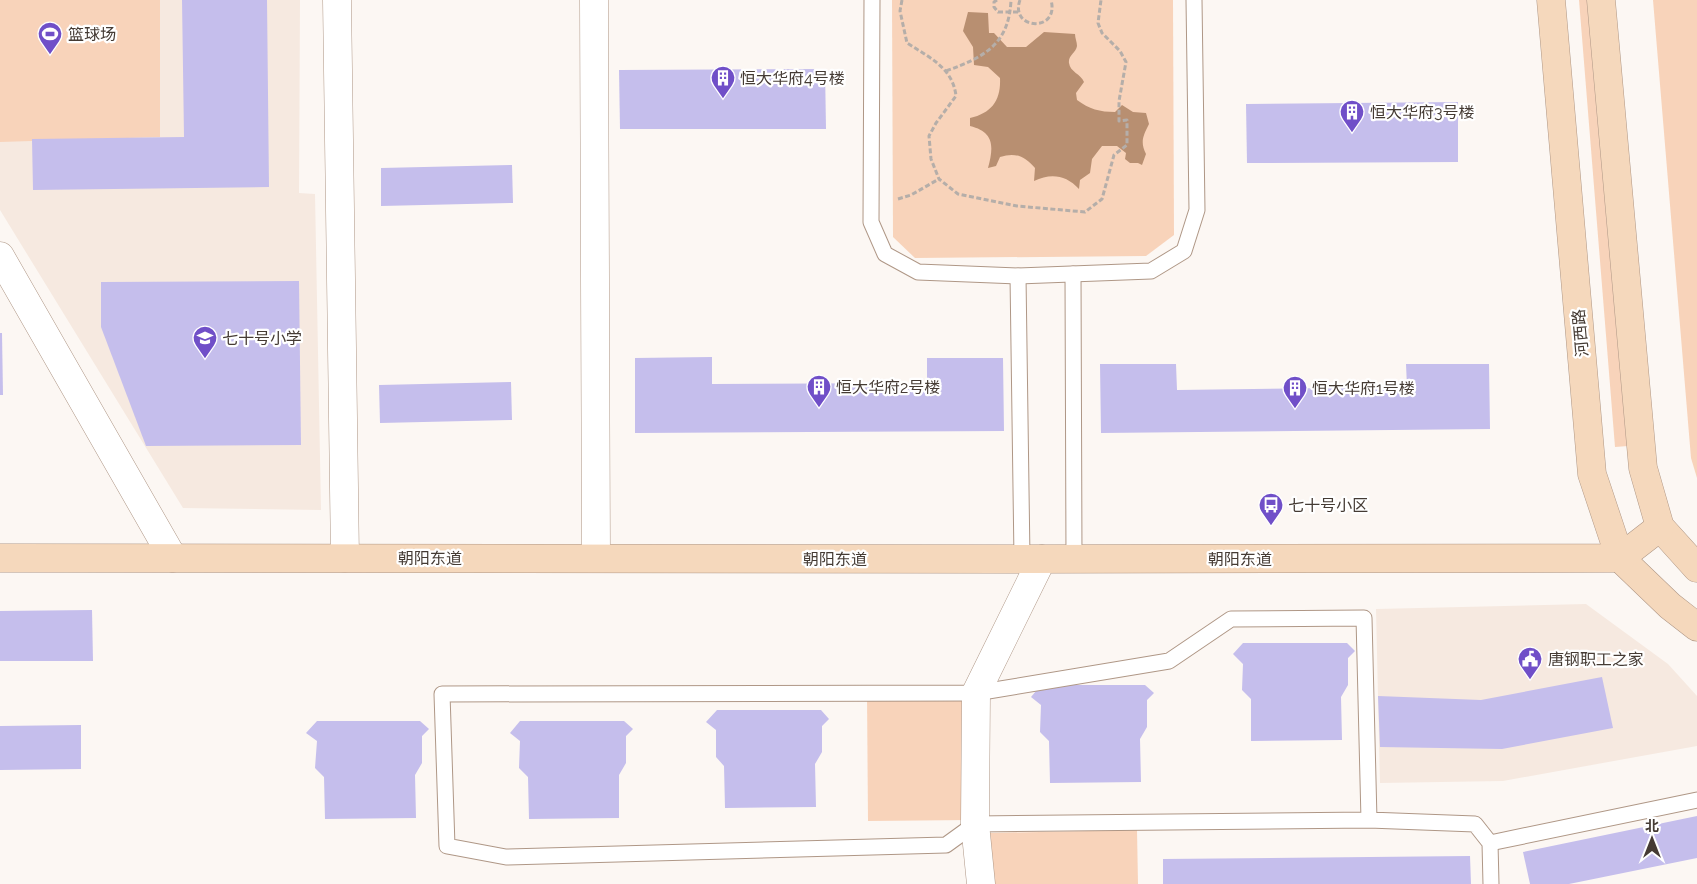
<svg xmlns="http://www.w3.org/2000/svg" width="1697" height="884" font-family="Raleway,'Noto Sans SC',sans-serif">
<rect width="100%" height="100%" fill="#fcf7f3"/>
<!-- built -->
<g fill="#f6e9e0">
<polygon points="0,0 300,0 299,193 315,194 321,510 183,508 0,210"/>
<polygon points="1586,604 1668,664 1697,696 1697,746 1503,781 1380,783 1376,609"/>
</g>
<!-- green -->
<g fill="#f8d3ba">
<polygon points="0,0 160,0 160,137 0,142"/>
<polygon points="892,0 1173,0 1174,235 1146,256 915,258 893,237"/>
<polygon points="1579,0 1592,0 1628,446 1615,447"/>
<polygon points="1653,0 1697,0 1697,478 1691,458"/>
<polygon points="867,693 969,693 970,820 868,821"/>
<polygon points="1137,830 1138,884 987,884 986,833"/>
</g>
<!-- water -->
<path fill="#b88f71" d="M968,12L988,13L989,33H994L1007,47H1026L1044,32L1075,34C1075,38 1077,42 1077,46C1076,53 1068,55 1069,63C1070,72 1081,74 1084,82L1076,93L1077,100C1089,109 1100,112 1115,112L1122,105L1133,112L1146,113L1149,124C1143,136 1140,142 1146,154L1142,165L1138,163H1130L1125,159L1126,153L1117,146H1102L1092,159L1090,173L1080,180L1079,189C1066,175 1051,173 1034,181L1035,168C1025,156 1015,152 1000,157L996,166L988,168C994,146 994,132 970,126V118C992,113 1001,100 1000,78L988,67L974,65L973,47L963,31Z"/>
<!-- building -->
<g fill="#c5beec">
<polygon points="182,0 267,0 269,187 33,190 32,139 184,137"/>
<polygon points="825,69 826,129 620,129 619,70"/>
<polygon points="1458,102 1458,162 1247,163 1246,104"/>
<polygon points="512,165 513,203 381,206 381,168"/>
<polygon points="299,281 301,445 146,446 101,327 101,282"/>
<polygon points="0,333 2,333 3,395 0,395"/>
<polygon points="712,357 712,384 927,383 927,358 1003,358 1004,431 635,433 635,358"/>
<polygon points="1100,364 1176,364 1177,390 1407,387 1406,364 1489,364 1490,429 1101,433"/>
<polygon points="511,382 512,420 380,423 379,385"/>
<polygon points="92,610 93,661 0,661 0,611"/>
<polygon points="1243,643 1347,643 1355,651 1348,658 1348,685 1341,697 1342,740 1251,741 1251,699 1242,690 1243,664 1233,654"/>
<polygon points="1602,677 1613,728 1502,749 1380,747 1378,696 1481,700"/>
<polygon points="1041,685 1145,685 1154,693 1147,700 1147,727 1140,739 1141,782 1050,783 1049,741 1040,732 1041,705 1031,697"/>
<polygon points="717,710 821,710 829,719 822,726 822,752 815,764 816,807 725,808 724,766 716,757 716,730 706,722"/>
<polygon points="317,721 420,721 429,729 422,736 422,763 415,775 416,818 325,819 324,777 315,768 317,741 306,733"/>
<polygon points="520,721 624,721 633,729 626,736 626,763 619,775 619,818 529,819 528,777 519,768 520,741 510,733"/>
<polygon points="81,725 81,769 0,770 0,726"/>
<polygon points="1697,816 1697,858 1569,884 1530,884 1523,852"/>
<polygon points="1470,856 1471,884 1163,884 1163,859"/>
</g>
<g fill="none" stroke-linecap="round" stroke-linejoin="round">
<defs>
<g id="lane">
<polyline points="872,0 871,222 885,254 918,272 1018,276 1151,271 1184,251 1197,210 1194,0"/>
<polyline points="1073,274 1074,559"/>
<polyline points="1018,276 1022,559"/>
<polyline points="1369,820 1364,618 1231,619 1169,661 976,693 442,694 447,846 506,857 946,845 975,824 1369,820 1475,824 1490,843 1491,884"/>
<polyline points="1490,843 1697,800"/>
</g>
<g id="street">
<polyline points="337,0 345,558"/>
<polyline points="594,0 596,558"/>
<polyline points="0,256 173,558"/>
<polyline points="981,884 975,824 976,693 1042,559"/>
</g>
<g id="secondary">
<polyline points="1551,0 1592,474 1620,558 1670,606 1697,627"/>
<polyline points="1601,0 1643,468 1660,527 1697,568"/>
<polyline points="0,558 1022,559 1620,558 1660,527"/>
</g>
</defs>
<!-- lane casing -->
<use href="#lane" stroke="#af9786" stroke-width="17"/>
<!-- street casing -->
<use href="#street" stroke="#af9786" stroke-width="29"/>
<!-- secondary casing -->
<use href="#secondary" stroke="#af9786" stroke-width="29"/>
<!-- path -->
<g stroke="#b5aea9" stroke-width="3" stroke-dasharray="5 2.5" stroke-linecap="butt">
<path d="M902,0L900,11L907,43C929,57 953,68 956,96L936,123L929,136L931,159L939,179L958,194L1017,206L1085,212L1102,199L1114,155L1127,145V120L1119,121V101L1126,62L1120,51L1102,33L1098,23L1101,0"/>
<polyline points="997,0 994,2 994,7 998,12 1019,12"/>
<path d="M1020,0C1009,30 1060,33 1051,0"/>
<path d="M946,71C984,57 1009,45 1011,0"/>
<polyline points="898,199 911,195 939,179"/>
</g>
<!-- lane -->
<use href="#lane" stroke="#fff" stroke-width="15"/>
<!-- street -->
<use href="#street" stroke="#fff" stroke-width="28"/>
<!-- secondary -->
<use href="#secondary" stroke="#f5d8bc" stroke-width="28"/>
</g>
<!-- icons -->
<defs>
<symbol id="stadium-pin" viewBox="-11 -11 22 30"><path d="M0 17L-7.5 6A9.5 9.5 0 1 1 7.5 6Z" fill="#704fc8" stroke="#fff"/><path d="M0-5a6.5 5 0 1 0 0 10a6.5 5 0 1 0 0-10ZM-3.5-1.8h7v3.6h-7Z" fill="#fff"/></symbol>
<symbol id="building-pin" viewBox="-11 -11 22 30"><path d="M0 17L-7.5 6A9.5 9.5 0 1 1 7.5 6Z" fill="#704fc8" stroke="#fff"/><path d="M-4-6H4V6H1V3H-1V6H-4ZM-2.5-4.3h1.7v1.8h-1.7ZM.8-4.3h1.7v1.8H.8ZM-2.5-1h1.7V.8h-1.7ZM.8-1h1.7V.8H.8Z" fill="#fff"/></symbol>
<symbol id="school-pin" viewBox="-11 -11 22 30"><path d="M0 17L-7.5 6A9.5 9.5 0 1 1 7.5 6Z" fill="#704fc8" stroke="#fff"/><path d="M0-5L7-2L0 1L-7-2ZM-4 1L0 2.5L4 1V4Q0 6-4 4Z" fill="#fff"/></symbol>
<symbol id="bus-pin" viewBox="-11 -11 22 30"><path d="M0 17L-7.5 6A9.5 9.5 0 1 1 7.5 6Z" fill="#704fc8" stroke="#fff"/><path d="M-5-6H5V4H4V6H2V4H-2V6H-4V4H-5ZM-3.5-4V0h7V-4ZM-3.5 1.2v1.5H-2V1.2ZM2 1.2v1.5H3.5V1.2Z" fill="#fff"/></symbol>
<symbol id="civic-pin" viewBox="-11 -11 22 30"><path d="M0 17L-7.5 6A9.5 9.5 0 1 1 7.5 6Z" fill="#704fc8" stroke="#fff"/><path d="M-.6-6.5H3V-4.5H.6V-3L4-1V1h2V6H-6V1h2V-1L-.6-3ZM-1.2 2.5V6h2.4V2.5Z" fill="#fff"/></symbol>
</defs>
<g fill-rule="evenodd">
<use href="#stadium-pin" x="36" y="20" width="28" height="38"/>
<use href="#building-pin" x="709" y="64" width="28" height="38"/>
<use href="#building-pin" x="1338" y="98" width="28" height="38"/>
<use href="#school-pin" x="191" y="324" width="28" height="38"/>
<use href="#building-pin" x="805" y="373" width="28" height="38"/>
<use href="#building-pin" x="1281" y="374" width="28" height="38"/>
<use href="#bus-pin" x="1257" y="491" width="28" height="38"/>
<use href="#civic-pin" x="1516" y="645" width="28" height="38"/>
</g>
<g text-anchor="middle" stroke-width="4.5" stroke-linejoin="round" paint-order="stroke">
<!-- poi labels -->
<g font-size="16" fill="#453b34" stroke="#fff" text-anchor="start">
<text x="68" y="40">篮球场</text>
<text x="740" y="84">恒大华府4号楼</text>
<text x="1370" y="118">恒大华府3号楼</text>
<text x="222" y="344">七十号小学</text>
<text x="836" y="393">恒大华府2号楼</text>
<text x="1312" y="394">恒大华府1号楼</text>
<text x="1288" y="511">七十号小区</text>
<text x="1548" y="665">唐钢职工之家</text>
</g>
<!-- street labels -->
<g font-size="16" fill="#453b34" stroke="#fff">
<text transform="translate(1580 333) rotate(-95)" y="6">河西路</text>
<text x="430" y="564">朝阳东道</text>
<text x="835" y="565">朝阳东道</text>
<text x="1240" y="565">朝阳东道</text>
</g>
</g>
<!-- north arrow -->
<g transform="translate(1652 839)" stroke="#ffffff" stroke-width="4" paint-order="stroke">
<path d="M0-4L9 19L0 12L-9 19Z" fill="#453b34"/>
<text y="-8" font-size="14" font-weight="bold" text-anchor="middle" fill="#453b34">北</text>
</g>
</svg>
